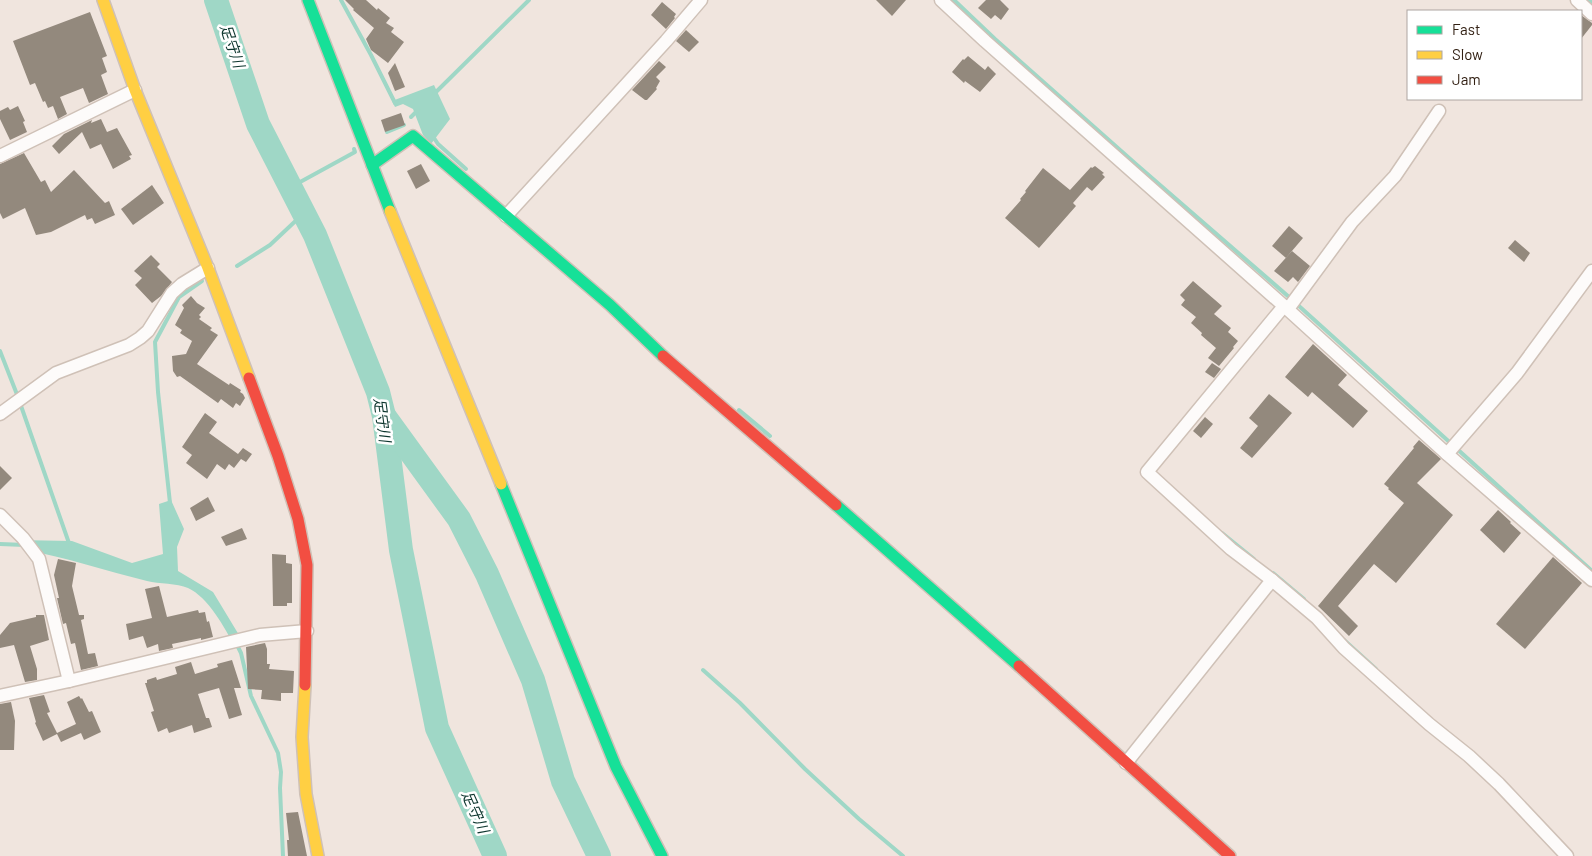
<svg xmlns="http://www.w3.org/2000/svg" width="1592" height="856" font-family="Barlow,'Noto Sans JP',sans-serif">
<rect width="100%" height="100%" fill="#f0e5de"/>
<!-- water -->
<g fill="#9fd7c6">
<polygon points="434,85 450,119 431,144 423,135 413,109 403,104 395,107 392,101"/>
<path d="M171,500L184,529L177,547L178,571L213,592L239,635L235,647C225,628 208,597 188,588C177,583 159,584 147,581C106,571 66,557 25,550L17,540L72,541L132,563L163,554L159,504Z"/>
</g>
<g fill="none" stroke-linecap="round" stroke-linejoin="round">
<!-- stream -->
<g stroke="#9fd7c6" stroke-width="4">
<polyline points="341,0 371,55 395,103 397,102"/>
<polyline points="954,0 995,39 1137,165 1289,297 1592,571"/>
<polyline points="1589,0 1592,3"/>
<polyline points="434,94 529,0"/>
<polyline points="411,117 418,110"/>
<polyline points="387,132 404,125"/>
<polyline points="432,135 438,144 466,169"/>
<polyline points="291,187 355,152 354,149"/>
<polyline points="237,266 270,245 304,213"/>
<polyline points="0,351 18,397"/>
<polyline points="20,403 70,546"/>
<polyline points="739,410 770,436"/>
<polyline points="170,503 158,392 155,342 179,297 202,281"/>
<polyline points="1222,533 1254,559"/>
<polyline points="0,544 25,545"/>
<polyline points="1273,573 1304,599"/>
<polyline points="1344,640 1376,669"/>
<polyline points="236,643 241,653 251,696 278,753 281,772 280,788 283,856"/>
<polyline points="703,670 740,703 805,769 859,819 903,856"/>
</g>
<!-- river -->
<g stroke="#9fd7c6" stroke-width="24">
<polyline points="216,0 258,124 315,235 378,392 384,416 401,550 437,728 495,856"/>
<polyline points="385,417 459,519 487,574 533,680 563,781 599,856"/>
</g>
</g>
<!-- building -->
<g fill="#93897d">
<polygon points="345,0 366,0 377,10 378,8 390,18 386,23 394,28 391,32 404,42 388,63 371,50 366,39 374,28 353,10 354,9"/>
<polygon points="876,0 906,0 892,16"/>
<polygon points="986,0 1000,0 1009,9 1001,20 995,15 991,19 978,8"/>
<polygon points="662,2 676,14 674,17 675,18 666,29 651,15"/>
<polygon points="90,12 107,56 102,58 107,72 101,75 108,94 89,103 83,88 60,97 67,114 58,119 53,106 48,108 45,101 43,102 35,83 30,85 13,41"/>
<polygon points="1581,15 1592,23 1592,25 1581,39"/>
<polygon points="686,30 699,42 689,52 676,41"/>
<polygon points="968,56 985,70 988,66 996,74 980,92 965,81 964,83 952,72 963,59 964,60"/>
<polygon points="659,61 666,67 656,77 660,81 656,88 657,89 647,100 645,100 632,90"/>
<polygon points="395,63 405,87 395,91 388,73"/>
<polygon points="18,106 25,121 23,122 27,132 10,140 0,119 0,111 8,107 10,110"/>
<polygon points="401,113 405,125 385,132 381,120"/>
<polygon points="101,119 107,132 117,128 132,155 129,156 131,159 113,169 101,144 90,149 82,132 59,154 52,146 64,134 92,120 91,123"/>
<polygon points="24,153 41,182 45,180 51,192 74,170 105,203 109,201 115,215 95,224 92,218 87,220 85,215 51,232 36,235 25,208 3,219 0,213 0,164"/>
<polygon points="421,164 430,181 416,189 407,171"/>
<polygon points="1095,166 1104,173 1102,174 1105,177 1092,191 1087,187 1073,203 1076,206 1039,248 1005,218 1021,200 1020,199 1026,192 1025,191 1043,168 1070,190 1091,167 1092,168"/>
<polygon points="152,185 164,203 133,225 121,209"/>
<polygon points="1289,226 1303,238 1286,258 1272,246"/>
<polygon points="1515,240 1530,253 1524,262 1508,248"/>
<polygon points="1292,251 1310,266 1298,282 1293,277 1288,282 1274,271"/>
<polygon points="151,255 160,264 157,267 172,282 161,296 152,303 135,285 142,278 134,271"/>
<polygon points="1193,281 1222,306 1214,314 1231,328 1228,332 1238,341 1233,347 1234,348 1219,366 1208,358 1216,348 1201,335 1202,333 1191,323 1196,317 1181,305 1185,300 1180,295"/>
<polygon points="191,296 197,303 205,308 199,315 201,317 199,319 212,328 210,330 218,335 197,364 229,385 230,383 241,390 240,392 243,394 245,398 240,406 236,403 233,408 221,399 218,403 180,376 177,377 173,371 172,356 186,354 192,341 180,333 182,330 175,325 184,308 182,305"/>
<polygon points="1313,344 1347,375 1338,385 1368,411 1353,428 1312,392 1308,397 1285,377"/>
<polygon points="1212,363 1221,369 1214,378 1205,372"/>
<polygon points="1269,394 1292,413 1252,458 1240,448 1258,426 1249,418"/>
<polygon points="205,413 217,422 209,433 238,454 243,448 252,454 246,462 241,459 234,468 229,464 225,470 217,464 207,479 186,463 192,455 182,447"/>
<polygon points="1205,417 1213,424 1201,438 1193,431"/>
<polygon points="1419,440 1441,459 1417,483 1453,515 1396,583 1374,564 1338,606 1358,626 1349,636 1318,606 1404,503 1388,489 1389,488 1384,484 1414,448 1413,447"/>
<polygon points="0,466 12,478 0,490"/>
<polygon points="208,497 215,511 196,521 190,508"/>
<polygon points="1498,510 1511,522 1510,523 1521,533 1504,553 1480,530"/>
<polygon points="242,528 247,539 226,546 221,537"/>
<polygon points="272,554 286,555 286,563 292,564 292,603 287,603 287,606 273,606"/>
<polygon points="1553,557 1582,583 1525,649 1496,624"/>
<polygon points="58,559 76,563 72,586 79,615 84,615 84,619 81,620 88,654 95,653 98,666 81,670 75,643 71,644 66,623 63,624 57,598 59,598 54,575"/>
<polygon points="159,586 167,617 198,610 199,613 205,612 207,622 209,621 213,637 201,640 201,638 172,644 173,648 159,651 158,644 147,648 143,636 129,640 126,624 152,618 145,589"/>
<polygon points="36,615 44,615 49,640 30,646 37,669 37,680 25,682 14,645 0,648 0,635 10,623 36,617"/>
<polygon points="265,643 267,649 267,664 270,664 269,669 294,671 293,693 281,693 281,701 261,699 262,690 248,689 246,647"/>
<polygon points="232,660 241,688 234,688 242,715 229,719 219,688 198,694 206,718 209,718 212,727 194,733 192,725 169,733 167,728 158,732 151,712 154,711 145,683 147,683 147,680 156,677 157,680 177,674 175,667 191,662 195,674 218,667 217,664"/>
<polygon points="44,695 50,712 47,713 57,733 76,724 67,702 79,696 81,699 82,698 89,712 92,711 101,732 84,740 81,733 61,742 57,734 43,741 35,723 36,722 29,698"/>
<polygon points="11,702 15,721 14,750 0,750 0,704"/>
<polygon points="298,812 307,856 288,856 287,840 289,840 286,813"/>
</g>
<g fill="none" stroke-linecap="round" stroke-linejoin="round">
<defs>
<g id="street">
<polyline points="941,0 985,41 1284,306 1447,454 1592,580"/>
<polyline points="1577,0 1592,14"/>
<polyline points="0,156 135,90"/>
<polyline points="506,216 666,41 701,0"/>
<polyline points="1288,309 1352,222 1395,176 1439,111"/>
<polyline points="0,414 56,373 129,345 140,338 148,331 172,293 182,284 208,268"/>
<polyline points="1447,454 1517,373 1592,271"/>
<polyline points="0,515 23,538 39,559 69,681"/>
<polyline points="1272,580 1317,618 1344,648 1429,724 1469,756 1499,784 1567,856"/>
<polyline points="0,696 69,681 260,635 307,631"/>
<polyline points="1126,763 1272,580 1231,549 1147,472 1284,306"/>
</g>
<g id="fast">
<polyline points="308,0 390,211"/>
<polyline points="372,165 413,136 610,305 663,356"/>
<polyline points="501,484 616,767 662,856"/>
<polyline points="836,505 1019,666"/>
</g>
<g id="slow">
<polyline points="103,0 135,90 208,268 249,378"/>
<polyline points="390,211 501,484"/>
<polyline points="305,685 302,737 306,794 318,856"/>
</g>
<g id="jam">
<polyline points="663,356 836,505"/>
<polyline points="249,378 278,456 298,519 307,565 305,685"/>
<polyline points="1019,666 1230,856"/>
</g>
</defs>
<!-- street casing -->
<use href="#street" stroke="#cfc1b7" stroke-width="15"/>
<!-- fast casing -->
<use href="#fast" stroke="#cfc1b7" stroke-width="14"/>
<!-- slow casing -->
<use href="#slow" stroke="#cfc1b7" stroke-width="14"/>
<!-- jam casing -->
<use href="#jam" stroke="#cfc1b7" stroke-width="14"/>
<!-- street -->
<use href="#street" stroke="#fdfbfa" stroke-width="12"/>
<!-- fast -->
<use href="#fast" stroke="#16e098" stroke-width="11"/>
<!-- slow -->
<use href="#slow" stroke="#ffcf43" stroke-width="11"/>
<!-- jam -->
<use href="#jam" stroke="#f24e42" stroke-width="11"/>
</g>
<g text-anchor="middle" stroke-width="5" stroke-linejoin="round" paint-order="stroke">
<!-- water labels -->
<g font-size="15" font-style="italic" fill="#0c352d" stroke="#fff">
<text transform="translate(232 46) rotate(71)" y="5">足守川</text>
<text transform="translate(382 420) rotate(82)" y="5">足守川</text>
<text transform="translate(475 812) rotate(66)" y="5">足守川</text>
</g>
</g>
<!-- legend -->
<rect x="1407" y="10" width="175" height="90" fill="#ffffff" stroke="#ada6a1"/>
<rect x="1417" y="26" width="25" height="8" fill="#16e098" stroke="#ada6a1"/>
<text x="1452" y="35" font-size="15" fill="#322013">Fast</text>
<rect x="1417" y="51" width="25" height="8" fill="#ffcf43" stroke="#ada6a1"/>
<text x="1452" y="60" font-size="15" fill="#322013">Slow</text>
<rect x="1417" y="76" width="25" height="8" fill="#f24e42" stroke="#ada6a1"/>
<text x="1452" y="85" font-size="15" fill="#322013">Jam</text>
</svg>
